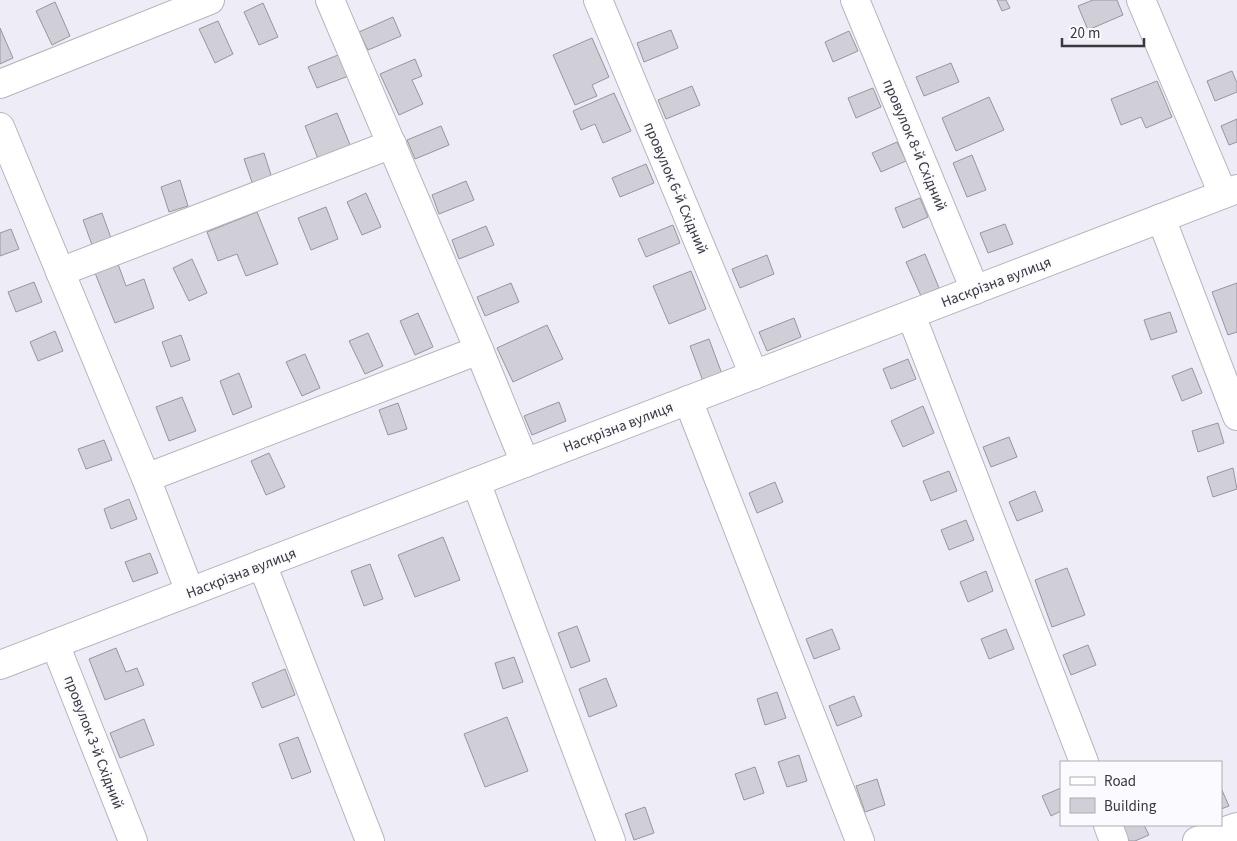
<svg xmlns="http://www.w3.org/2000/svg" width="1237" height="841" font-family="'Source Sans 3',sans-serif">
<rect width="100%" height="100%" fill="#eeecf6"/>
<!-- building -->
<g fill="#d0ced7" stroke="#97959e">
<polygon points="997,0 1006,0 1010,8 1002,11"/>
<polygon points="1093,0 1117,0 1123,15 1088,30 1078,6"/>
<polygon points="55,2 70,36 52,45 36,11"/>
<polygon points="263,3 278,37 259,45 244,12"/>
<polygon points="393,17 401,36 368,50 359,32"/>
<polygon points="218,21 233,54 215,63 199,29"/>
<polygon points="0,28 13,58 0,64"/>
<polygon points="671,30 678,48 644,62 637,43"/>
<polygon points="849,31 858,51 833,62 825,42"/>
<polygon points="592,38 609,77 592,85 597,96 575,105 553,55"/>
<polygon points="343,53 351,75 317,88 308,67"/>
<polygon points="415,59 422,76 412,80 423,104 399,115 380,74"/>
<polygon points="951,63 959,82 924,96 916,77"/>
<polygon points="1232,71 1237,83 1237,92 1215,101 1207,81"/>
<polygon points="1157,81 1172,117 1146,128 1141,117 1121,125 1111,99"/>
<polygon points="692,86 700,105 666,119 658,100"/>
<polygon points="873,88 881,107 856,118 848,98"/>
<polygon points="614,93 631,131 603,143 595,124 581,130 573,111"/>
<polygon points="989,97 1004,130 956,151 942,118"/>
<polygon points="337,113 353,152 320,164 305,126"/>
<polygon points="1237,119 1237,142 1229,145 1221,126"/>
<polygon points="441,126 449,145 415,159 407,140"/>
<polygon points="897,142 906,161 881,172 872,153"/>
<polygon points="264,153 272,178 253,185 244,159"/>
<polygon points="972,155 986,190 967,197 953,163"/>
<polygon points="646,164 654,183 620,197 612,178"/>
<polygon points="180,180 188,206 169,212 161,187"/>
<polygon points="466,181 474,200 439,214 432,195"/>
<polygon points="366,193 381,227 362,235 347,202"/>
<polygon points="920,198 928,217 903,228 895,208"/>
<polygon points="326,207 338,239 311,250 298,218"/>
<polygon points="257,212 278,264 246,276 237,254 218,261 207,232"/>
<polygon points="102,213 111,238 92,245 83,220"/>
<polygon points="1005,224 1013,244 988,253 980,233"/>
<polygon points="673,225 680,243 646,257 638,239"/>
<polygon points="486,226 494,245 459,259 452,240"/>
<polygon points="11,229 19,249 0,256 0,233"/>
<polygon points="925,254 939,288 921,296 906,262"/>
<polygon points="767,255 774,274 740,288 732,269"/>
<polygon points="192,259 207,293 189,301 173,268"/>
<polygon points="118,264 126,286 144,279 154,308 115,323 95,273"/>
<polygon points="691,271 706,309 669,324 653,286"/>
<polygon points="34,282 42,302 16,312 8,292"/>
<polygon points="511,283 519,302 485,316 477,297"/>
<polygon points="1237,283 1237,332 1228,335 1212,292"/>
<polygon points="1170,312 1177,332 1151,340 1144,320"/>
<polygon points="418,313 433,347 415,355 400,321"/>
<polygon points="794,318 801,337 767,351 759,332"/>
<polygon points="547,325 563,359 513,382 497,348"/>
<polygon points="55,331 63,351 38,361 30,342"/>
<polygon points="368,333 383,366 365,374 349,341"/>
<polygon points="181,335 190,360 171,367 162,342"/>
<polygon points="709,339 722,374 703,381 690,346"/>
<polygon points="305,354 320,388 302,396 286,362"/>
<polygon points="908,359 916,379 891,389 883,369"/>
<polygon points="1192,368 1202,393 1182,401 1172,376"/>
<polygon points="239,373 252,407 233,415 220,381"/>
<polygon points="182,397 196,431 169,441 156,407"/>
<polygon points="559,402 566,421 532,435 524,416"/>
<polygon points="398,403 407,429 388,435 379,410"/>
<polygon points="923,406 934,433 903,447 891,421"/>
<polygon points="1218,423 1224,443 1198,452 1192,431"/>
<polygon points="1009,437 1017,457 991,467 983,447"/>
<polygon points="104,440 112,460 86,469 78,449"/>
<polygon points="269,453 285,487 266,495 251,461"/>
<polygon points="1233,468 1237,489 1213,497 1207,477"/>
<polygon points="949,471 957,491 931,501 923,481"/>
<polygon points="775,482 783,502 757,513 749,493"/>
<polygon points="1035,491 1043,511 1017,521 1009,502"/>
<polygon points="129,499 137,519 111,529 104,509"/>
<polygon points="966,520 974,540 949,550 941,530"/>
<polygon points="443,537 460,580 415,597 398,555"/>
<polygon points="150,553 158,573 133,582 125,562"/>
<polygon points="370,564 383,599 364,606 351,571"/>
<polygon points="1067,568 1085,615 1052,627 1035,580"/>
<polygon points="986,571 993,591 968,602 960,582"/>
<polygon points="577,626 590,661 571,668 558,633"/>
<polygon points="832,629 840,649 814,659 806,639"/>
<polygon points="1006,629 1014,649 989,659 981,639"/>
<polygon points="1088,645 1096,665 1071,675 1063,655"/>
<polygon points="116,648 126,672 137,668 144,685 105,700 89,659"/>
<polygon points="514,657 523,682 503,689 495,663"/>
<polygon points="285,669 295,695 262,708 252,683"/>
<polygon points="606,678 617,706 589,717 579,689"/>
<polygon points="777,692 786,718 765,725 757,699"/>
<polygon points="854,696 862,716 837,726 829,706"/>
<polygon points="507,717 528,771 485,787 464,734"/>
<polygon points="144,719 154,745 120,758 110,733"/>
<polygon points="298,737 311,772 292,779 279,744"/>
<polygon points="799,755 807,781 787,787 778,762"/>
<polygon points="755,767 764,793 744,800 735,774"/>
<polygon points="877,779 885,805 865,812 856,786"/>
<polygon points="1061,788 1061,811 1051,816 1042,796"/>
<polygon points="1221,788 1229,806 1221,809"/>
<polygon points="645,807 654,833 634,840 625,814"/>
<polygon points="1119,825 1144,825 1149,835 1135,841 1122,841"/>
</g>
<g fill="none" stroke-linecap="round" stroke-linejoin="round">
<defs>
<g id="street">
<polyline points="330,0 479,350 525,463"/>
<polyline points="598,0 754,375"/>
<polyline points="855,0 975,290"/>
<polyline points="1141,0 1223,194"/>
<polyline points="0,84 210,0"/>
<polyline points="0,127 146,478 190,592"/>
<polyline points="1161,218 1237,416"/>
<polyline points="60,272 392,144"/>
<polyline points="911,315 1084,762"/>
<polyline points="688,400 860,841"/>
<polyline points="146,478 479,350"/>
<polyline points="476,482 611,841"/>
<polyline points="262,564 370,841"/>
<polyline points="55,644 133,841"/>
<polyline points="0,665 1237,189"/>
<polyline points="1108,825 1114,841"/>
<polyline points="1197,841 1237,827"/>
</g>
</defs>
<!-- street casing -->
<use href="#street" stroke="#b6b4bd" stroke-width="30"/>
<!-- street -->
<use href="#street" stroke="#fff" stroke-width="28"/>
</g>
<g text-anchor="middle" stroke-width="4" stroke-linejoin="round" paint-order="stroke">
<!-- street labels -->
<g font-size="15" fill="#39383c" stroke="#fbfafe">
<text transform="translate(915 145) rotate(67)" y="5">провулок 8-й Східний</text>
<text transform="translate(676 188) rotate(67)" y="5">провулок 6-й Східний</text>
<text transform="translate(996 282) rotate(-21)" y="5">Наскрізна вулиця</text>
<text transform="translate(618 427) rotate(-21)" y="5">Наскрізна вулиця</text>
<text transform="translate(241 573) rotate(-21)" y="5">Наскрізна вулиця</text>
<text transform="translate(94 742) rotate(69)" y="5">провулок 3-й Східний</text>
</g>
</g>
<!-- legend -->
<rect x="1060" y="761" width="162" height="65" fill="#fbfafe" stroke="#adacb0"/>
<rect x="1070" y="777" width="25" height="8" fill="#ffffff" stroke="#adacb0"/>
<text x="1104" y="786" font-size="15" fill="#39383c">Road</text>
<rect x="1070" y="798" width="25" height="15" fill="#d0ced7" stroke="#adacb0"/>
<text x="1104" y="811" font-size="15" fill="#39383c">Building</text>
<!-- scale -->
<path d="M1062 38v8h82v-8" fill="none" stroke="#39383c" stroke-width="2.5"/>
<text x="1070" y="38" font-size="15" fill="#39383c" stroke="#fbfafe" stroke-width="4" paint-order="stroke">20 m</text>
</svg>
